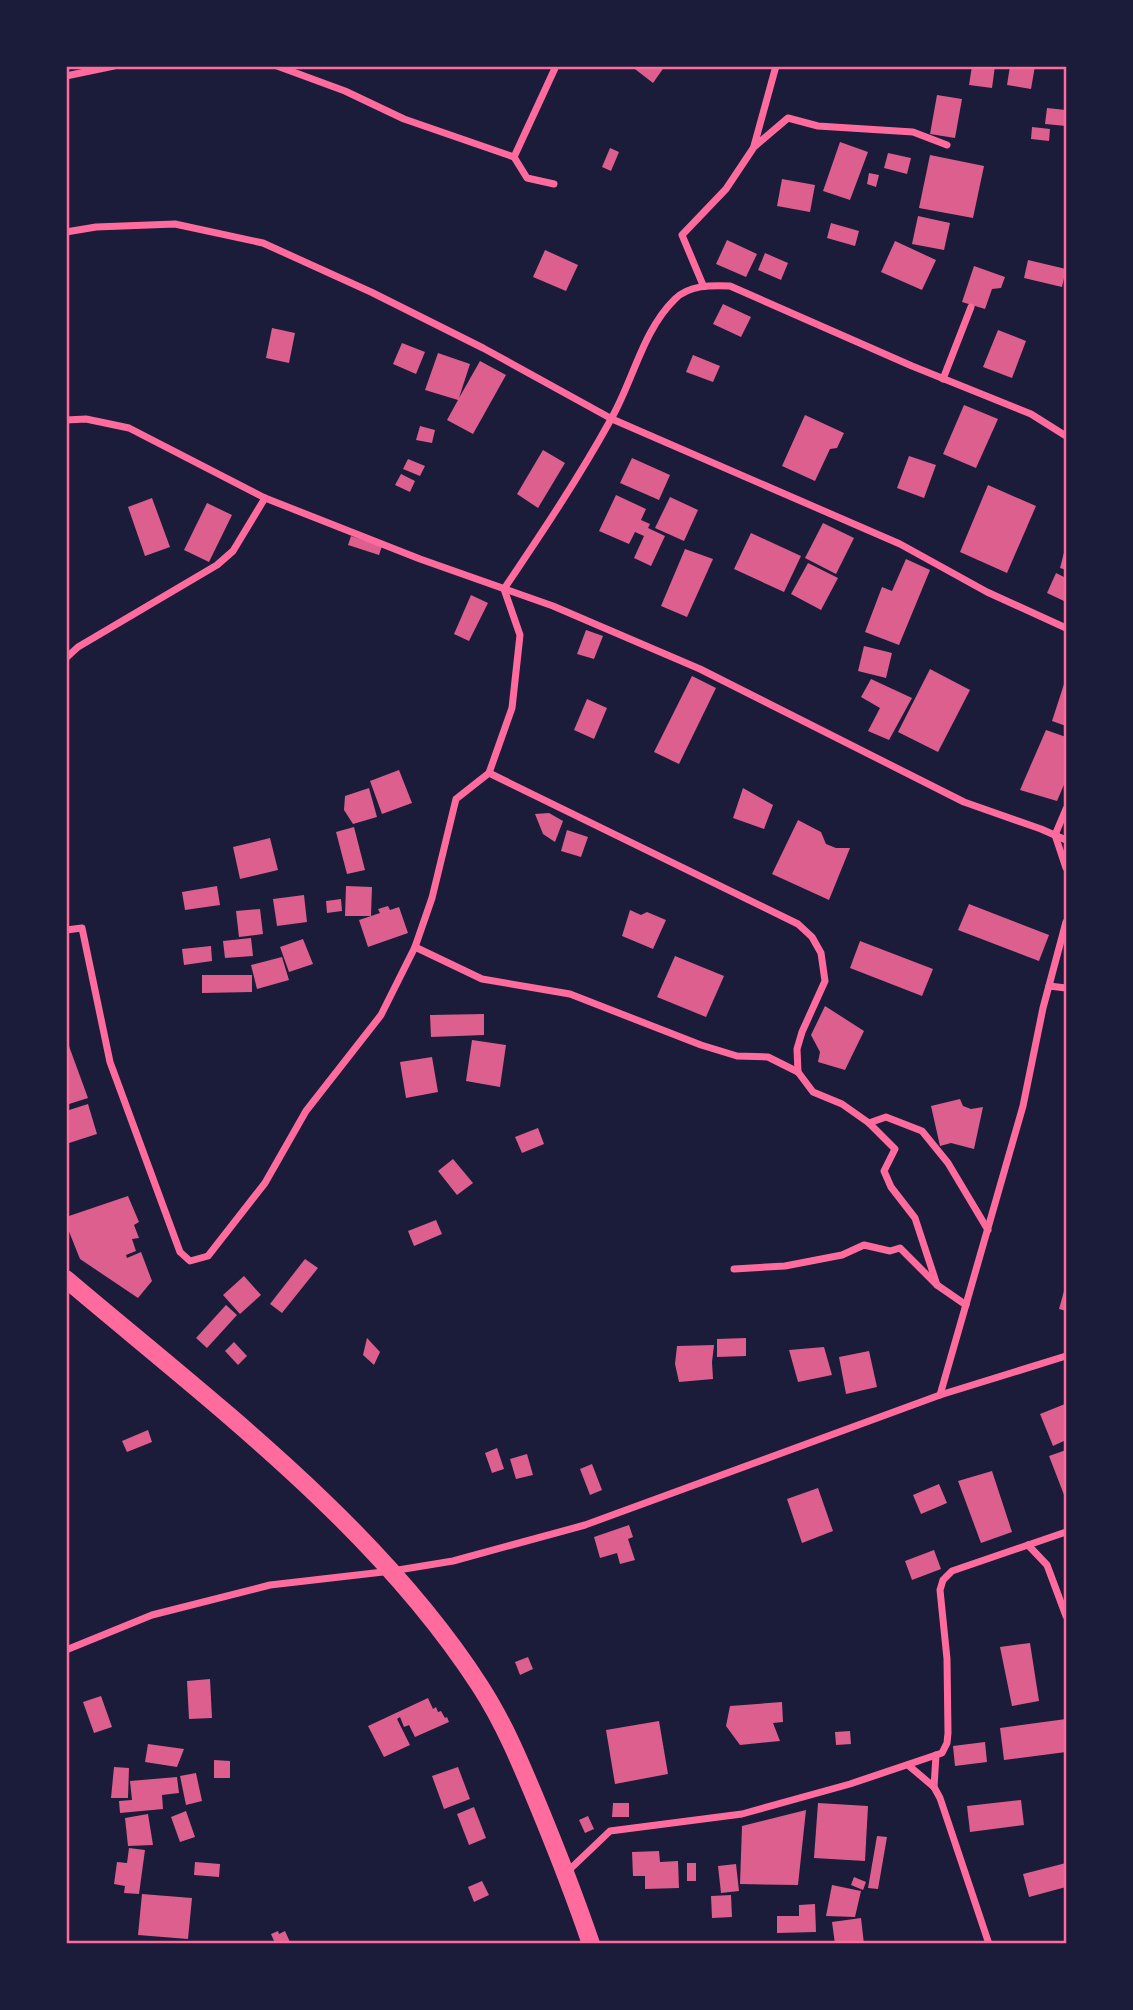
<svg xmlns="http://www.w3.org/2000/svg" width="1133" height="2010" font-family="Mulish,sans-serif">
<rect width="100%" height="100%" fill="#1b1b3a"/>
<!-- building -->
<g fill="#dd5f8e">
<polygon points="631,66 665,66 653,83"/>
<polygon points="972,66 995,66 992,88 969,85"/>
<polygon points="1010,66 1035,66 1031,89 1007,85"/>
<polygon points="937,95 962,99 955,138 930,134"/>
<polygon points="1047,108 1066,110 1066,126 1045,124"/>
<polygon points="1032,127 1050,129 1049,141 1031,139"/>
<polygon points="840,142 868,152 850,200 823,191"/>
<polygon points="610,148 619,152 611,171 602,167"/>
<polygon points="888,153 911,158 907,174 884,168"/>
<polygon points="930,155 984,166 973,218 919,208"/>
<polygon points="869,173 879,175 876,187 867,184"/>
<polygon points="782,179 815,185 810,212 777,206"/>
<polygon points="918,216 950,223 944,250 912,244"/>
<polygon points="831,223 859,231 855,246 827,238"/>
<polygon points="727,240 757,254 746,277 716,264"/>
<polygon points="895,241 936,260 922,290 881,272"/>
<polygon points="545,250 578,265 566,291 533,277"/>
<polygon points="765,253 788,263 781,280 758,270"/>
<polygon points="1028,260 1066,269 1062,287 1024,278"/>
<polygon points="974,266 1005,277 1001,288 992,289 985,309 962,302"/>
<polygon points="723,304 751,317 741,337 713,324"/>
<polygon points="272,328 295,333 289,363 266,358"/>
<polygon points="998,330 1026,341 1012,378 983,367"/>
<polygon points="402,343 425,352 416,374 393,364"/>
<polygon points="438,353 470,364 459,398 480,361 506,375 473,434 447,420 458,400 425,390"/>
<polygon points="693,355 720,366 713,382 686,372"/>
<polygon points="964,405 998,419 976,468 943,454"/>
<polygon points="805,415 844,433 837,448 830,449 815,481 782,466"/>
<polygon points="420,426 435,430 432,443 416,440"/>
<polygon points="543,450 565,463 538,508 517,494"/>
<polygon points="909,456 936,465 924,498 897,488"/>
<polygon points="632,458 670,475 659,500 620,483"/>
<polygon points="408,459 425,466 420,476 403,469"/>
<polygon points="401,474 415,481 410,492 395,485"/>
<polygon points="988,485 1036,506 1007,573 960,552"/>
<polygon points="616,495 646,509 641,520 650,524 648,528 665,536 651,566 634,558 644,536 635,532 629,544 599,531"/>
<polygon points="670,497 698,510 684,541 655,528"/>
<polygon points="152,498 170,547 145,556 128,507"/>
<polygon points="207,503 232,515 209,562 184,550"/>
<polygon points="823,523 854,538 836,574 805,558"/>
<polygon points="751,533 801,556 784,592 734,569"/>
<polygon points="351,536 382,546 379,555 348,545"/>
<polygon points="1066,545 1066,570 1060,568"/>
<polygon points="685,549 713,559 687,617 661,606"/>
<polygon points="906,559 930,570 899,645 865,632 882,587 892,591"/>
<polygon points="808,563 838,578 821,610 791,594"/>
<polygon points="1056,573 1066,578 1066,602 1047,593"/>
<polygon points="471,595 488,603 469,641 454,634"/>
<polygon points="586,630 603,636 594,659 577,654"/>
<polygon points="864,646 892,653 886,678 858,671"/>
<polygon points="930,669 970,690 938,752 898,732"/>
<polygon points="692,676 716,688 679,764 654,752"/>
<polygon points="1066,678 1066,726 1052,721"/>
<polygon points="871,679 912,698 889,740 868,731 880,708 861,697"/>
<polygon points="587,699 607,708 594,739 574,730"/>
<polygon points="1046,730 1066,737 1066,780 1057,801 1020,790"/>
<polygon points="399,770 412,803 382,814 370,781"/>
<polygon points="369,788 377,817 353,824 344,810 345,796"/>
<polygon points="743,788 773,805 764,829 733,818"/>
<polygon points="549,813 563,821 555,842 543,834 535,814"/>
<polygon points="798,820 821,832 826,844 836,848 850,848 829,900 772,874"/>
<polygon points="354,827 365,870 347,874 336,832"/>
<polygon points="567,830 588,837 581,857 561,851"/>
<polygon points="270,838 278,870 240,879 233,847"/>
<polygon points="217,886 220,905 185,910 182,892"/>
<polygon points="346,886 372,887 371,916 345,916"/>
<polygon points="304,895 307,922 277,926 273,899"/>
<polygon points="341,899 342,911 327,913 326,901"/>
<polygon points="969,904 1049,935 1039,961 958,930"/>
<polygon points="388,906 390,910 399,907 408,933 368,947 359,920 380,913 378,909"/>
<polygon points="260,909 263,934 239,937 236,911"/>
<polygon points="630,910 641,915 647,912 666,920 653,949 622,936"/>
<polygon points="251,938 253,956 225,958 223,941"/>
<polygon points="303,939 313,964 289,972 280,947"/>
<polygon points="860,941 933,969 922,996 850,968"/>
<polygon points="211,946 212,961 184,965 182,949"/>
<polygon points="675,956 724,976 706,1017 657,997"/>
<polygon points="282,957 289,980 257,989 251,965"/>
<polygon points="202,975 252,975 252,992 202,993"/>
<polygon points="825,1006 864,1031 845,1070 818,1062 820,1052 811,1035"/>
<polygon points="484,1014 484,1035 431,1037 430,1015"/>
<polygon points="66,1038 88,1098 66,1105"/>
<polygon points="472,1040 506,1045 500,1087 466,1081"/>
<polygon points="432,1057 438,1092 406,1098 400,1062"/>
<polygon points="960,1099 963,1106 971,1109 983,1107 974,1149 951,1143 940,1146 931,1106"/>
<polygon points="88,1104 97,1134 66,1144 66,1111"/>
<polygon points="538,1128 544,1144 522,1153 515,1137"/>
<polygon points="453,1159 473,1183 457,1195 438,1171"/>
<polygon points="128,1196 139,1222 134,1225 139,1238 132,1239 136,1251 126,1255 127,1258 141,1252 152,1281 138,1298 80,1259 66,1224 66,1217"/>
<polygon points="436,1220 442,1234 414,1246 408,1231"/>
<polygon points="305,1259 318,1268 282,1313 270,1304"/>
<polygon points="244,1276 261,1295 240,1314 223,1295"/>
<polygon points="1066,1284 1066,1311 1059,1309"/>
<polygon points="226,1305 237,1315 207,1348 196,1338"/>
<polygon points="367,1338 380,1352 374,1365 363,1355"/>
<polygon points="746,1338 746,1356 717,1357 717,1339"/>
<polygon points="234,1342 247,1356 238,1365 225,1351"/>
<polygon points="714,1345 712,1362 713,1379 679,1382 675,1364 677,1346"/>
<polygon points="824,1347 832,1375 798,1382 789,1350"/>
<polygon points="869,1351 877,1387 846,1394 839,1357"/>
<polygon points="1065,1404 1066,1440 1053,1446 1040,1414"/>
<polygon points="148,1430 152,1442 127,1452 122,1441"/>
<polygon points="497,1448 504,1469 492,1473 485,1453"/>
<polygon points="1066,1450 1066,1500 1049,1456"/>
<polygon points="527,1454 533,1475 516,1479 510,1459"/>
<polygon points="592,1464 602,1490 590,1495 580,1469"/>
<polygon points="992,1471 1012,1532 981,1543 958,1481"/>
<polygon points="939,1484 947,1503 921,1514 913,1495"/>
<polygon points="818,1488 833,1531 802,1543 787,1499"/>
<polygon points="629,1525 633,1537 628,1539 635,1560 620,1564 617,1553 600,1558 594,1537"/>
<polygon points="934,1550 941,1569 912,1580 905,1561"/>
<polygon points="1030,1643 1039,1701 1012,1706 1000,1647"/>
<polygon points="528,1657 533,1669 520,1675 515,1662"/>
<polygon points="210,1679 212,1718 189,1719 187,1681"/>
<polygon points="101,1696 112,1727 94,1733 83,1702"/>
<polygon points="428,1698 433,1709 436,1707 438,1712 441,1711 445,1718 447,1717 449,1722 415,1737 409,1725 404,1727 400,1717 397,1719 410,1745 384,1757 368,1726"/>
<polygon points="782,1702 783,1722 773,1723 780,1741 740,1745 726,1726 730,1706"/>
<polygon points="1066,1719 1066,1752 1004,1760 1000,1728"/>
<polygon points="659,1721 668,1774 615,1784 606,1730"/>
<polygon points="850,1731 851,1744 836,1745 835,1732"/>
<polygon points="985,1742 987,1762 955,1766 953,1746"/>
<polygon points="148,1744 184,1749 177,1767 145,1762"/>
<polygon points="214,1760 230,1761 230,1778 214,1778"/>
<polygon points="114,1767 129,1768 128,1798 111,1798"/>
<polygon points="458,1767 470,1799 444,1809 432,1776"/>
<polygon points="196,1773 202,1801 186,1805 180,1776"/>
<polygon points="177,1777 179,1793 162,1795 163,1809 120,1813 119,1801 132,1800 130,1781"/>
<polygon points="1021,1800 1024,1825 970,1832 967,1806"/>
<polygon points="613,1803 629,1803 629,1817 612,1817"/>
<polygon points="818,1803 868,1806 865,1861 814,1858"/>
<polygon points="474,1807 486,1838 469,1845 457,1814"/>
<polygon points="806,1810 798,1885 740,1884 742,1826"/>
<polygon points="186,1811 195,1837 180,1842 171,1817"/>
<polygon points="148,1814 153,1845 128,1846 125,1818"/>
<polygon points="588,1816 594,1829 585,1833 579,1820"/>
<polygon points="877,1836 887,1837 878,1889 868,1888"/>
<polygon points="129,1848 145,1850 139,1894 124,1893 125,1886 114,1884 117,1862 127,1863"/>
<polygon points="659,1851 660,1862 678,1861 679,1888 645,1889 645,1876 633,1876 632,1852"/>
<polygon points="195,1862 220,1864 219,1877 194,1875"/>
<rect x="687" y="1863" width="9" height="18"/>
<polygon points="1066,1863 1066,1887 1029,1897 1023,1874"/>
<polygon points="736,1864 739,1891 721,1893 718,1866"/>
<polygon points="854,1877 866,1882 863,1890 851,1885"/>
<polygon points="482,1881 489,1895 474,1902 468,1887"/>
<polygon points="832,1885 861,1891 855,1917 826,1916"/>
<polygon points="142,1894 192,1898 188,1939 138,1935"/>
<polygon points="731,1895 732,1917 712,1918 711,1896"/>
<polygon points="815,1904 816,1932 777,1933 777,1916 799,1916 799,1905"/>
<polygon points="861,1918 864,1944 835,1944 832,1922"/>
<polygon points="278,1931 279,1934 285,1931 290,1942 268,1944 274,1941 271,1934"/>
</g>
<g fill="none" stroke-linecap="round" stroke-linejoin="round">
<!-- minor -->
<g stroke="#ff6b9d" stroke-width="7">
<polyline points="277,66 345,91 404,119 514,157 556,66"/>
<polyline points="66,76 114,66"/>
<polyline points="754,146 776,66"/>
<polyline points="514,157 527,178 554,184"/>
<polyline points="66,232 96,227 175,224 263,243 371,292 483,348 612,419 900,544 987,592 1066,628"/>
<polyline points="703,285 682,235 726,189 754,147 788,118 818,126 913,132 947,145"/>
<polyline points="943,379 971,307"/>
<polyline points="66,420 86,419 129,428 265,498 420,559 553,606 700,669 964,802 1041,829 1066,840"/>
<polyline points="66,658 78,647 217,565 233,551 265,498"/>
<polyline points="489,773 798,924 812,937 821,953 825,981 802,1032 797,1049 798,1072 813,1092 842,1104 869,1123 895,1149 884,1171 891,1187 915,1218 937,1285"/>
<polyline points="1066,809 1055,835 1066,868"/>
<path d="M66,930L82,928L110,1062L180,1252L190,1261L208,1256L265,1183L306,1111L381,1015L415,947L432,898L456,799L489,773L512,708L520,635L504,589C541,534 578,479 610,421C633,382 642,331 675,299C689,285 711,285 730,286L912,366L1031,414L1066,436"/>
<polyline points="415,947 482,979 570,994 701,1045 737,1056 768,1057 798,1072"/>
<polyline points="1049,986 1066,988"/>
<polyline points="869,1123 886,1117 922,1131 948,1163 988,1230"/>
<polyline points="734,1269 785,1266 842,1255 864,1245 890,1251 900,1248 937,1285 966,1305"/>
<polyline points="940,1395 1023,1106 1043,1008 1066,922"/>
<polyline points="1028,1545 1047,1565 1066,1616"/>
<polyline points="66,1650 152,1615 270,1585 392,1571 453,1561 585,1525 940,1395 1066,1356"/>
<polyline points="908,1765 934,1787 940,1798 989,1944"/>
<polyline points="934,1787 936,1755"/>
<polyline points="567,1872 610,1831 742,1814 850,1784 942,1753 947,1743 948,1733 947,1659 940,1590 943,1580 952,1571 1066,1532"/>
</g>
<!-- primary -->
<path stroke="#ff6b9d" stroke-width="18" d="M66,1279C210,1401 377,1526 480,1686C504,1723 521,1764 538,1805C557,1851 575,1897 591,1944"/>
</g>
<!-- border -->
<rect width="1133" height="2010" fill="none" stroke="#1b1b3a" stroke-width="136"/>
<rect x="68" y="68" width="997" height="1874" fill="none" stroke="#ff6b9d" stroke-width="2.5"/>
</svg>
